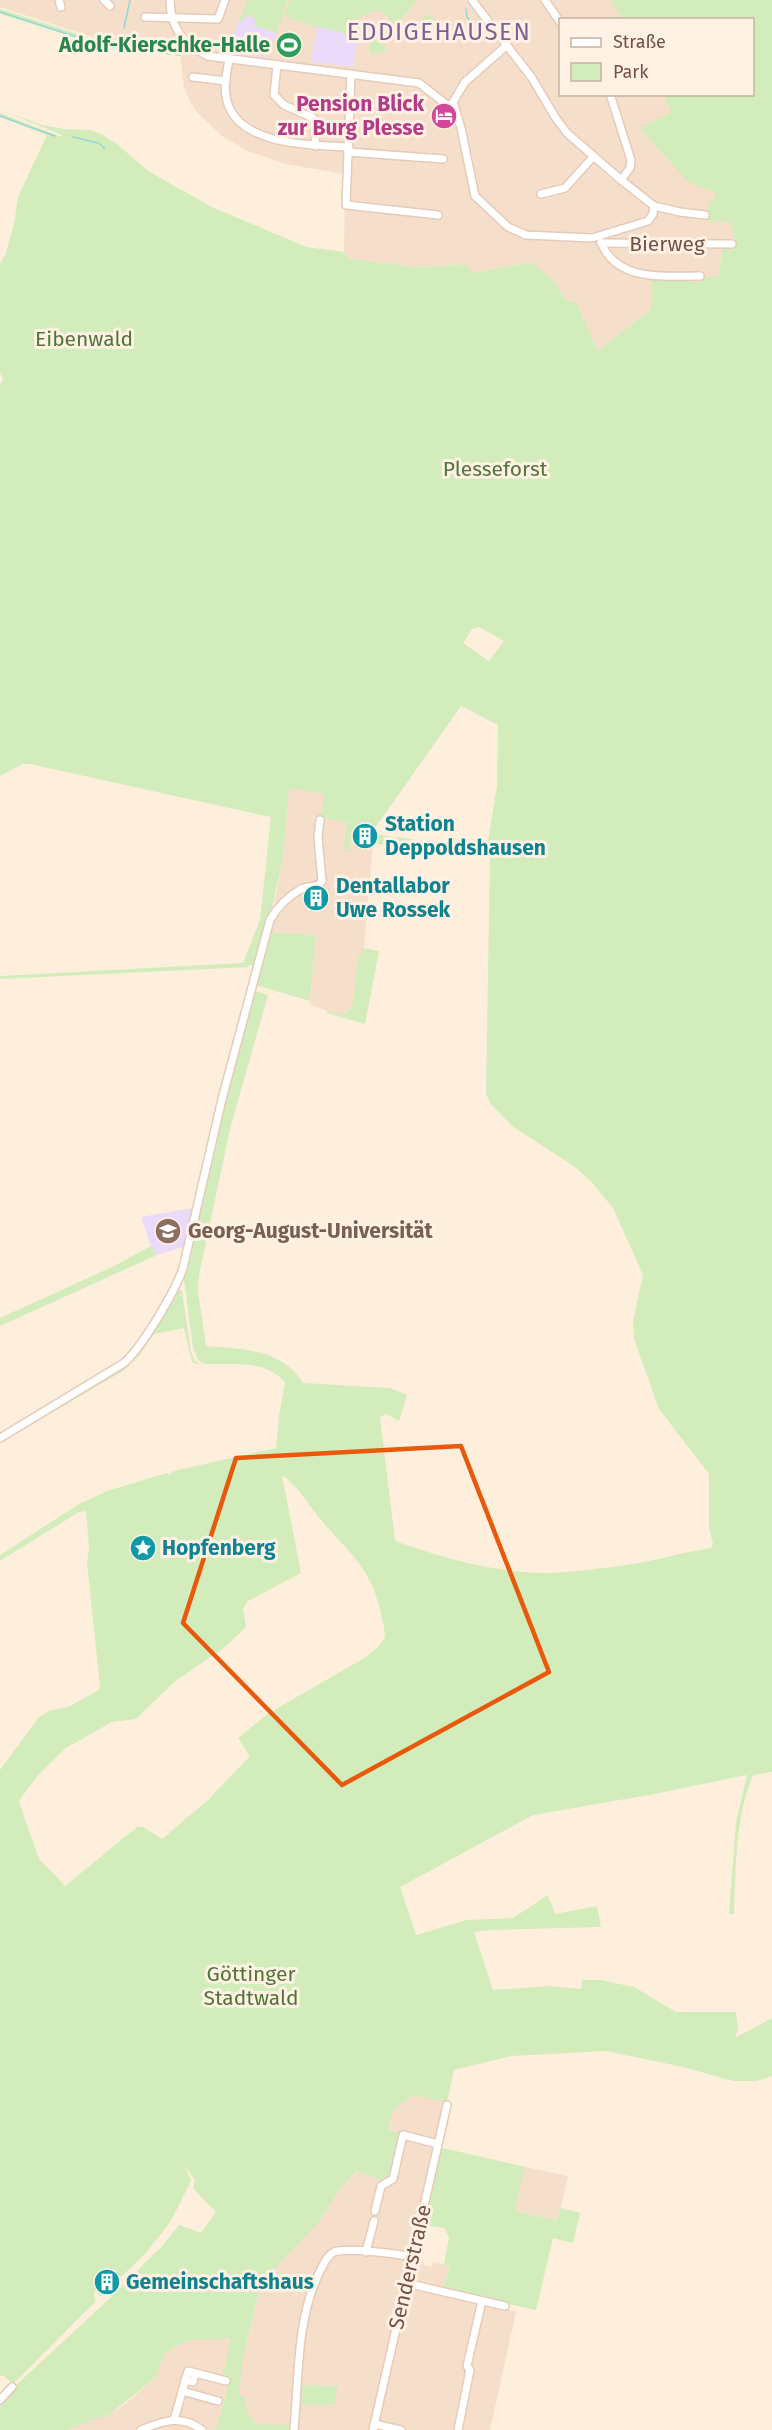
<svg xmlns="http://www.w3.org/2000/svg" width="772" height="2430" font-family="'Fira Sans',sans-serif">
<rect width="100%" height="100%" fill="#feeedc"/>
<!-- residential -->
<g fill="#f6dfca">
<polygon points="0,0 611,0 622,19 560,20 560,94 663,95 671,112 640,128 717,193 706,213 730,222 736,246 723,246 718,277 701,277 701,282 691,282 651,309 598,351 576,301 567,302 555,282 532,262 473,273 465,264 420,267 347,259 344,255 345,174 285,164 248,151 222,136 196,111 190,101 184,88 180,52 177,49 108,41 86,35 0,7"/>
<polygon points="288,787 325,794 322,816 349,823 350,840 373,844 364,946 352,1007 344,1014 327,1011 310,1004 316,935 269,932 283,859"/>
<polygon points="414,2095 450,2103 414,2264 425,2262 424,2265 431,2267 433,2262 450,2266 442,2288 516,2312 490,2430 67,2430 110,2414 125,2404 155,2378 165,2353 187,2341 231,2337 243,2359 261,2283 320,2221 339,2190 358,2171 380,2180 401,2133 389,2130 392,2115 397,2106"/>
<polygon points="525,2167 568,2176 558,2220 515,2211"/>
</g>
<!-- education -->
<g fill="#ebdafa">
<polygon points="246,15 256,19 254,25 277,33 265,57 234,53 226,55 239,20 244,21"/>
<polygon points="317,25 358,37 353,67 311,62"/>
<polygon points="193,1208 186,1246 157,1255 152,1249 141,1217"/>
</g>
<!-- green -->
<g fill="#d3ecbb" fill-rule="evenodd">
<polygon points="248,0 288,0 277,33 254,25 256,18 246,15 244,21 239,20"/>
<polygon points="290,0 417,0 395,26 380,9 353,20 367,29 380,27 386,52 371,55 369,39 309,25 285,16"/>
<path d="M611,0H772V1772L753,1775C735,1819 736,1867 734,1914H729L736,1822L747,1775L654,1794L533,1815L400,1887L416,1935L467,1920L513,1918L548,1895L555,1914L597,1906L601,1927L491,1930L474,1932L493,1990L548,1986L581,1989L582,1980H600L634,1987L676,2012H736L738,2028L735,2038L772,2018V2076L756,2081H733L683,2067L606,2051L511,2056L454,2070L447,2103L414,2095C397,2106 392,2108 389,2130L402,2133L392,2178L380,2180L357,2171L339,2190L320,2221L261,2283L243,2359L239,2396L245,2398L249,2417L250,2414L255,2424L287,2425L290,2423L289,2430H214L217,2427L229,2383V2380L222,2378L231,2338L187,2341L165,2353L155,2378L110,2414L67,2430H0V2406L14,2387L107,2301L163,2245L179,2225L201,2233L216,2212L193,2188L195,2181L185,2165L191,2181L173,2217L165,2229L143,2256L100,2297L97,2291H94L95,2302L13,2384L3,2375L0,2377V1770L39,1717L51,1710L68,1707L99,1690L100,1686L87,1563L89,1547L86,1511L79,1512L0,1561V1555L79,1504L107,1491L167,1473L169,1475L174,1471L276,1448L279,1416L285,1382C263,1359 235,1365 205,1364L198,1360L193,1347L183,1272L201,1191L253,990L268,995L230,1129L199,1275L198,1291L206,1346C243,1349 282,1349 303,1383L390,1388L405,1394L407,1396L399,1421L386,1414L380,1417L395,1540L398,1542C436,1555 474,1567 514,1571C551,1576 589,1570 625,1565C654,1562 682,1552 711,1548L713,1544L709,1528V1474L659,1409L634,1339L633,1322L643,1275L613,1208L591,1181L575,1167L512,1126L490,1103L486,1094L490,855L488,852L409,844L391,846L351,840L349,851L344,850L346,826L349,823L321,817L324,794L289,788L283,859L272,908L274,910L256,965H248L249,967L0,979V976L243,963L260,920L271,817L30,764H23L0,776V386L3,379L0,372V263L6,253L14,224L18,197L47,135L0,117V113L61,137L62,135L0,110L42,125L64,129L90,130L101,134L117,144L148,171L212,207L306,247L345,252L348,259L420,267L466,264L473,273L532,262L555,282L567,302L576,301L598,351L651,309L652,278H687L691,282H700L701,277H718L723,246L736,245L730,222L706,221V213L716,193L688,182L640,128L671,112L663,95L752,94V20L622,19ZM479,627L504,641L489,661L463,643L472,629ZM461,706L498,725L497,786L487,847H470L380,835L375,828ZM282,1475C299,1487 309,1506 322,1521C349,1553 370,1567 380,1609C382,1619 385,1628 385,1637L379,1646L366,1657L269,1713L238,1738L250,1756L208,1800L162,1839L143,1827H137L65,1886L39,1859L19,1802L21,1798L38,1775L66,1748L112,1722L136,1719L174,1682L225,1647L246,1627L243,1609L248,1601L301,1573Z"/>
<polygon points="0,9 103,42 180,52 179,56 103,46 0,14"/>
<polygon points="430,14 437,23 421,35 414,28 426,15"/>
<polygon points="269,932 316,935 310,1001 255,985"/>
<polygon points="363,948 379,951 365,1024 327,1013 327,1011 345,1014 352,1007 359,954 362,954"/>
<polygon points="151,1246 157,1255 0,1326 0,1318 112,1267"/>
<polygon points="177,1288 182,1291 191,1352 195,1361 203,1365 192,1362 184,1328 154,1334 140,1355 123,1371 0,1443 0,1436 129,1357"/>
<polygon points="443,2148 525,2167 515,2211 557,2220 561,2208 580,2213 573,2243 553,2238 536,2310 442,2289 450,2266 444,2265 449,2237 444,2228 423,2225 440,2150"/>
<polygon points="300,2385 338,2386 334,2405 299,2405"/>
</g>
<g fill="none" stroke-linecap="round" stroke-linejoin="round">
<!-- stream -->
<g stroke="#96d6da" stroke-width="1.5">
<polyline points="466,9 467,17"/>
<polyline points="0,12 92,42"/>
<polyline points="468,18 473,26"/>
<polyline points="124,28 130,0"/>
<polyline points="96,43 113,46"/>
<polyline points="118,47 180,55"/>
<polyline points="0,116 55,136"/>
<polyline points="73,137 98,143 104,147 104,149"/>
<polyline points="227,1069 237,1030"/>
</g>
<defs>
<g id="minor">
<polyline points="59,0 61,7"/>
<polyline points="104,0 110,6"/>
<path d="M170,0C170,28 184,45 208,56L419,83L446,104L453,106"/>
<polyline points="472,0 532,78 555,117 567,133 621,180 654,206 653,214 648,221 592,238 526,235 508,227 475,196 461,128 453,102 465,82 506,46"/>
<polyline points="545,0 560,22"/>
<polyline points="145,17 218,19 225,0"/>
<path d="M229,59C227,73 223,87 227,101C239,146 312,145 349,147"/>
<polyline points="277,65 274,95 284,105 313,118 316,125 315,146"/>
<polyline points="351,74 346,205 438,215"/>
<polyline points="193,77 226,81"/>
<polyline points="610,94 631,160 630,168 621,180"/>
<polyline points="348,152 443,159"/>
<polyline points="541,194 565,188 593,157"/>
<polyline points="654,206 680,212 705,215"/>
<path d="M601,242C616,282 664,276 700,276"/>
<polyline points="601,243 732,244"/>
<path d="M0,1438L124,1363C142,1347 175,1292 183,1268L222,1099L270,920C277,907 289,896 301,889C309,885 317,889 322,881L318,837L320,820"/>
<polyline points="375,2211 381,2186 393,2179 403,2135 438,2144"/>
<polyline points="366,2252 374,2221"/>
<polyline points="406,2283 505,2306"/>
<polyline points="185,2380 193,2382 195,2373"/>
<polyline points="182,2391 218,2401"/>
<polyline points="0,2400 12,2387"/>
<polyline points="174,2420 188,2371 226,2381"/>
<polyline points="374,2424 401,2430"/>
<path d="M141,2430C162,2421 182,2414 202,2430"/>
<path d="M294,2430C299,2376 296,2320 320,2271C324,2264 327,2255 334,2252C347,2247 398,2254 412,2257"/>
<polyline points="373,2430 447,2105"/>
<polyline points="458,2430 470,2370 467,2366 482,2301"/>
</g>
</defs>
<!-- minor casing -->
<use href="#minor" stroke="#e4cbbb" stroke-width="10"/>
<!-- minor -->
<use href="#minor" stroke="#fff" stroke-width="7"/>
</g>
<!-- marked area -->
<path fill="none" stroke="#e8590c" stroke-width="4.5" stroke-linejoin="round" d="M461,1446L549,1672L342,1785L183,1623L236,1458Z"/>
<!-- icons -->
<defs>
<symbol id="stadium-disc" viewBox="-11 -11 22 22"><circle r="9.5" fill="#2e9e5b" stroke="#fff2e4"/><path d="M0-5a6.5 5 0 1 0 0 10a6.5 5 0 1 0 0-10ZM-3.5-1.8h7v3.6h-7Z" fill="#fff"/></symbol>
<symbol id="hotel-disc" viewBox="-11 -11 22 22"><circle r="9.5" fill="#d1479c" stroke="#fff2e4"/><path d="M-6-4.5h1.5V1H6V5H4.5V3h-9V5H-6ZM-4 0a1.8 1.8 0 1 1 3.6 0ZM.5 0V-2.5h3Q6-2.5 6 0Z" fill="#fff"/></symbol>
<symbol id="building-disc" viewBox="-11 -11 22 22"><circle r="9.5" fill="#0f9aa8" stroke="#fff2e4"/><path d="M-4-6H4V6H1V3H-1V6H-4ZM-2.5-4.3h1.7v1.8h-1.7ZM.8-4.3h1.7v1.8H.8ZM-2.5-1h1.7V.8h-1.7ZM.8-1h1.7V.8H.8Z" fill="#fff"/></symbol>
<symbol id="university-disc" viewBox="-11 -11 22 22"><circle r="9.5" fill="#8d6e63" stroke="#fff2e4"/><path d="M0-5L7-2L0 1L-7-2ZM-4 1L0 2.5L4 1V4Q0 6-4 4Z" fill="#fff"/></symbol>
<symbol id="sight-disc" viewBox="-11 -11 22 22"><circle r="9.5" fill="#0f9aa8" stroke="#fff2e4"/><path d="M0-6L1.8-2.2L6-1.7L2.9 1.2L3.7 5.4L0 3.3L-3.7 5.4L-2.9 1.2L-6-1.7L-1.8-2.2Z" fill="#fff"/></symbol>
</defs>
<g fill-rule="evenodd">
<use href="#stadium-disc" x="274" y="30" width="30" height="30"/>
<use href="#hotel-disc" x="429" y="101" width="30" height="30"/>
<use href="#building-disc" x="350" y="821" width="30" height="30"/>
<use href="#building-disc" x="301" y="883" width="30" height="30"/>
<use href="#university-disc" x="153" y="1216" width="30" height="30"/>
<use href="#sight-disc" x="128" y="1533" width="30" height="30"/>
<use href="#building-disc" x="92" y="2267" width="30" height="30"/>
</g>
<g text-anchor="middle" stroke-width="6" stroke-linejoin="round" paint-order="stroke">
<!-- leisure labels -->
<g font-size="21" font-weight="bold" fill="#27864d" stroke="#fff2e4" text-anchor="end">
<text x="270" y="52">Adolf-Kierschke-Halle</text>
</g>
<!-- hotel labels -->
<g font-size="21" font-weight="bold" fill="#b23c85" stroke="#fff2e4" text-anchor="end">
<text x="424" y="111">Pension Blick<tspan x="424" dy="24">zur Burg Plesse</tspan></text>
</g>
<!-- street labels -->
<g font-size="21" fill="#745144" stroke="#fff2e4">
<text x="667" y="251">Bierweg</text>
<text transform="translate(410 2267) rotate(-77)" y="7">Senderstraße</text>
</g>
<!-- park labels -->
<g font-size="21" fill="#507539" stroke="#fff2e4">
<text x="84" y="346">Eibenwald</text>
<text x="495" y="476">Plesseforst</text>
<text x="251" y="1981">Göttinger<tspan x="251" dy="24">Stadtwald</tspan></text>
</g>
<!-- culture labels -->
<g font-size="21" font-weight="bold" fill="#0d838f" stroke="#fff2e4" text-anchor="start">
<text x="385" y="831">Station<tspan x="385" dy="24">Deppoldshausen</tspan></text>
<text x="336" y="893">Dentallabor<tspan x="336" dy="24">Uwe Rossek</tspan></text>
<text x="162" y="1555">Hopfenberg</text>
<text x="126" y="2289">Gemeinschaftshaus</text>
</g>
<!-- education labels -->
<g font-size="21" font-weight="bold" fill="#785e54" stroke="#fff2e4" text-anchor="start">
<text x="188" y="1238">Georg-August-Universität</text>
</g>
<!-- quarter labels -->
<g font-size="24" letter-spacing="1.5" fill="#805f99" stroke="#fff2e4">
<text x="439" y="40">EDDIGEHAUSEN</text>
</g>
</g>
<!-- legend -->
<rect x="559" y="18" width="195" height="78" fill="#fff2e4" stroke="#c7b2a4" stroke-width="1.5"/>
<rect x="571" y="38" width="30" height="9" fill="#ffffff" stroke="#c7b2a4" stroke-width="1.5"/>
<text x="613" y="48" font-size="18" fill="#745144">Straße</text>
<rect x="571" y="63" width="30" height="18" fill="#d3ecbb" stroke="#c7b2a4" stroke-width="1.5"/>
<text x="613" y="78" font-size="18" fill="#745144">Park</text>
</svg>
